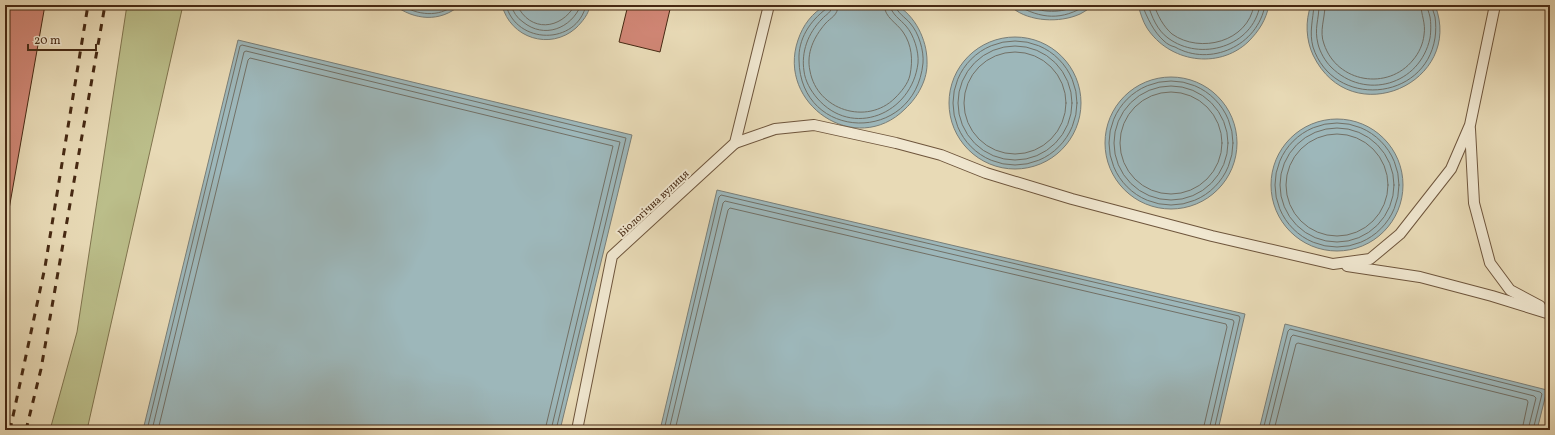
<svg xmlns="http://www.w3.org/2000/svg" width="1555" height="435" font-family="Vollkorn,serif">
<rect width="100%" height="100%" fill="#e8dab6"/>
<filter id="stains"><feTurbulence type="fractalNoise" baseFrequency=".005" numOctaves="4"/><feColorMatrix values="0 0 0 0 .2 0 0 0 0 .09 0 0 0 0 .02 0 0 0 .5 -.17"/></filter>
<radialGradient id="worn" r=".72"><stop offset=".6" stop-color="#630" stop-opacity="0"/><stop offset="1" stop-color="#630" stop-opacity=".3"/></radialGradient>
<!-- green -->
<polygon fill="#bbbe8a" stroke="#80744e" points="127,5 183,5 87,430 50,430 77,332"/>
<!-- water -->
<g fill="#9db7ba" stroke="#7a7e77">
<path d="M394,5H460C440,23 414,20 394,5Z"/>
<path d="M502,5H590C589,14 582,22 576,28C550,51 510,38 502,5Z"/>
<path d="M826,5H896C915,15 927,40 927,61C928,79 918,97 905,109C856,158 776,104 798,40C803,25 812,13 826,5Z"/>
<path d="M1009,5H1094C1088,9 1082,14 1075,16C1055,23 1025,21 1009,5Z"/>
<path d="M1138,5H1269C1266,20 1259,31 1248,42C1218,70 1169,62 1147,28C1143,22 1140,12 1138,5Z"/>
<path d="M1311,5H1435C1465,82 1351,134 1313,55C1306,40 1305,21 1311,5Z"/>
<circle cx="1015" cy="103" r="66"/>
<polygon points="238,40 632,135 560,430 143,430"/>
<circle cx="1171" cy="143" r="66"/>
<circle cx="1337" cy="185" r="66"/>
<polygon points="717,190 1245,314 1218,430 660,430"/>
<polygon points="1285,324 1547,390 1537,430 1259,430"/>
</g>
<g fill="none" stroke-linecap="round" stroke-linejoin="round">
<!-- shore -->
<g stroke="#727066" stroke-width="1">
<path d="M401,5C417,15 439,18 454,5"/>
<path d="M506,5C516,45 577,46 586,5"/>
<path d="M511,5C513,12 517,18 523,22C544,39 571,29 581,5"/>
<path d="M517,5C530,33 561,30 575,5"/>
<path d="M827,5L826,9C810,21 798,39 799,60C800,142 915,145 923,63C924,51 919,33 910,23C906,18 896,12 895,5"/>
<path d="M832,5C832,13 826,14 822,19C808,33 801,52 804,71C805,81 811,91 817,98C852,139 912,114 918,63C919,52 914,35 906,26C901,20 891,14 890,5"/>
<path d="M838,5C838,16 831,17 825,24C814,37 806,53 810,71C817,110 867,126 895,98C901,92 908,84 910,75C913,60 912,45 903,32C896,22 885,18 884,5"/>
<path d="M1016,5C1042,19 1061,21 1087,5"/>
<path d="M1026,5C1041,13 1062,14 1077,5"/>
<path d="M1142,5C1148,19 1153,31 1164,41C1167,44 1171,46 1175,47C1210,67 1258,46 1265,5"/>
<path d="M1148,5C1152,17 1157,30 1168,38C1200,62 1253,47 1260,5"/>
<path d="M1154,5C1158,16 1163,26 1172,34C1200,54 1248,42 1254,5"/>
<path d="M1314,5C1313,20 1309,32 1313,47C1333,109 1425,102 1435,38C1436,32 1436,23 1435,17C1434,13 1432,9 1432,5"/>
<path d="M1319,5C1319,20 1314,28 1318,44C1320,52 1325,61 1331,67C1365,101 1420,85 1430,38C1431,32 1431,22 1430,17C1429,12 1427,9 1427,5"/>
<path d="M1325,5C1325,19 1319,31 1324,44C1337,83 1388,91 1413,60C1419,53 1423,44 1424,35C1426,23 1421,15 1421,5"/>
<circle cx="1015" cy="103" r="62"/>
<circle cx="1015" cy="103" r="57"/>
<circle cx="1015" cy="103" r="51"/>
<circle cx="1171" cy="143" r="62"/>
<circle cx="1171" cy="143" r="57"/>
<circle cx="1171" cy="143" r="51"/>
<circle cx="1337" cy="185" r="62"/>
<circle cx="1337" cy="185" r="57"/>
<circle cx="1337" cy="185" r="51"/>
<polyline points="147,430 240,46 242,45 626,138 556,430"/>
<polyline points="152,430 244,52 246,51 620,142 551,430"/>
<polyline points="158,430 248,60 250,58 613,146 545,430"/>
<polyline points="664,430 719,197 721,195 1239,316 1240,318 1214,430"/>
<polyline points="669,430 723,203 725,201 1233,320 1234,322 1209,430"/>
<polyline points="675,430 728,210 730,208 1226,324 1227,327 1203,430"/>
<polyline points="1263,430 1288,331 1290,329 1540,392 1542,394 1533,430"/>
<polyline points="1268,430 1291,337 1293,335 1534,396 1536,398 1528,430"/>
<polyline points="1274,430 1296,344 1298,343 1527,400 1528,402 1522,430"/>
</g>
</g>
<!-- building -->
<g fill="#d08675" stroke="#462913">
<polygon points="5,5 45,5 5,232"/>
<polygon points="628,5 671,5 660,52 619,42"/>
</g>
<g fill="none" stroke-linecap="round" stroke-linejoin="round">
<defs>
<g id="lane">
<polyline points="1470,129 1474,203 1490,263 1510,290 1540,306"/>
<polyline points="735,143 775,129 814,125 896,143 941,155 986,173 1072,199 1212,236 1333,264 1370,259 1400,234 1451,169 1470,125 1495,5"/>
<polyline points="1347,266 1420,277 1492,296 1550,314"/>
<polyline points="577,430 612,256 735,143 769,5"/>
</g>
</defs>
<!-- lane casing -->
<use href="#lane" stroke="#6e553c" stroke-width="12"/>
<!-- lane -->
<use href="#lane" stroke="#f0e7d0" stroke-width="10"/>
<!-- rail -->
<g stroke="#462913" stroke-width="3" stroke-dasharray="7 7" stroke-linecap="butt">
<polyline points="10,430 45,267 88,5"/>
<polyline points="26,430 41,369 105,5"/>
</g>
</g>
<g text-anchor="middle" stroke-width="4" stroke-linejoin="round" paint-order="stroke">
<!-- street labels -->
<g font-size="11" fill="#462913" stroke="#f0e7d0">
<text transform="translate(653 203) rotate(-43)" y="4">Біологічна вулиця</text>
</g>
</g>
<!-- margin -->
<rect width="1555" height="435" fill="none" stroke="#e8dab6" stroke-width="20"/>
<rect x="6" y="6" width="1543" height="423" fill="none" stroke="#462913" stroke-width="2"/>
<rect x="10" y="10" width="1535" height="415" fill="none" stroke="#462913"/>
<!-- scale -->
<path d="M28 44v6h68v-6" fill="none" stroke="#462913" stroke-width="2"/>
<text x="34" y="44" font-size="12" fill="#462913" stroke="#f0e7d0" stroke-width="3" paint-order="stroke">20 m</text>
<rect width="100%" height="100%" filter="url(#stains)"/>
<rect width="100%" height="100%" fill="url(#worn)"/>
</svg>
